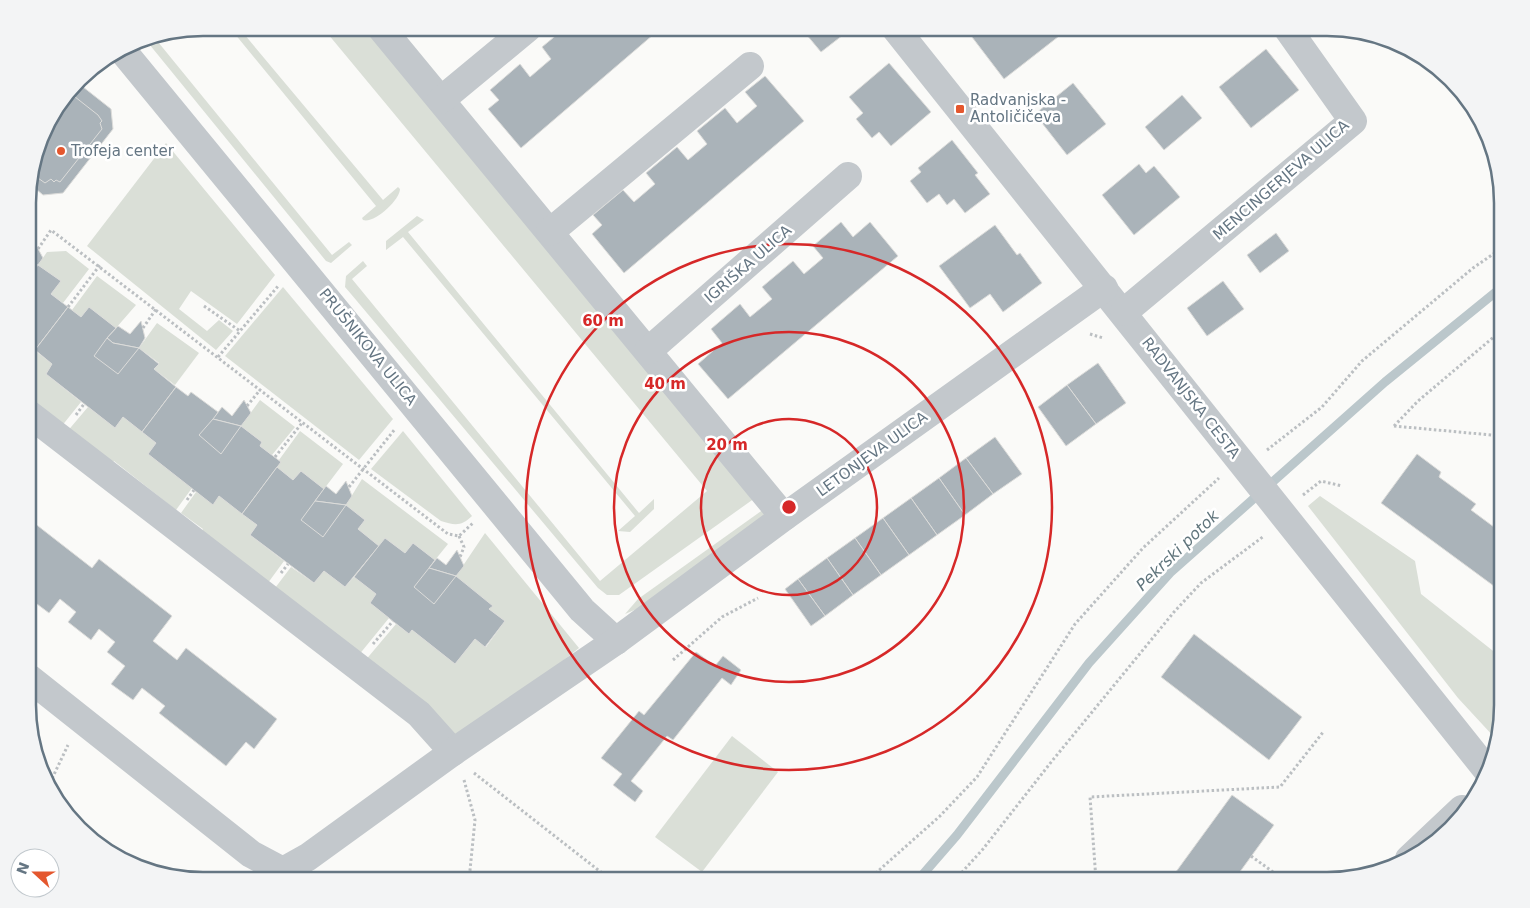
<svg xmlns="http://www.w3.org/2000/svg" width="1530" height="908" font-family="'DejaVu Sans',sans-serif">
<rect width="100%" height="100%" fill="#fafaf8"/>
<!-- green -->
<g fill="#dadfd7">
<path d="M230,28H239L383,200L398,187L400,189C400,200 374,224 363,220L362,218L376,206Z"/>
<polygon points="323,28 366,28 755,498 619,595 607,595 598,588 351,294 345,287 346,276 363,261 367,266 352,279 600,581 707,491"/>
<polygon points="154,37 332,255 349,242 352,245 331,263 326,261 145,39"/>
<polygon points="166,143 275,275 237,324 191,291 179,309 207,331 219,320 233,331 216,350 87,246"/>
<polygon points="417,216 424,220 408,232 639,513 654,499 654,509 630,532 618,531 635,516 403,237 386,250 386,241"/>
<polygon points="66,251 89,269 63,303 51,294 61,281 38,265 47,252"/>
<polygon points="97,276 136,305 116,328 89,307 81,317 72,310"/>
<polygon points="283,287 393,419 359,460 225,356"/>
<polygon points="157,323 199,353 175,385 154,369 159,363 139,348"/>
<polygon points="29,346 52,364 46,374 81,402 61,427 29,403"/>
<polygon points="260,400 295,427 272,455 260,446 262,442 241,426"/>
<polygon points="88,407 115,428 123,417 156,443 148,454 192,488 176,510 114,461 109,466 66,433"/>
<polygon points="300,431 343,464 324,489 301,471 293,480 277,467 281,462 279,460"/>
<path d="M403,431L472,516C461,527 454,525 441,521L371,469Z"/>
<polygon points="362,479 448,544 435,560 413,543 405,553 385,538 379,546 358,529 365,520 346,505"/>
<polygon points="196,492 213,504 219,496 257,525 250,535 284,561 265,587 199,536 203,529 181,513"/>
<polygon points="1320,496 1415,561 1421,594 1502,658 1502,716 1495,738 1458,698 1308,506"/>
<polygon points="764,509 766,517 644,606 625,614 638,599"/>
<polygon points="485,533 579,648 460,742 364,662 396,624 409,634 412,630 455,664 475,639 486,647 505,621 489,609 492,606 456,576"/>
<polygon points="291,567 314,583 324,571 345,587 354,577 376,594 370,603 389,618 358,656 272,592"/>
<polygon points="732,736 778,772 702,872 655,837"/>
</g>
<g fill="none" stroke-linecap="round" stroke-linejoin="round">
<!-- stream -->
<polyline stroke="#bbc7cb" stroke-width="9" points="918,880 957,835 1089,663 1170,573 1385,382 1502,287"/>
</g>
<!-- building -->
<g fill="#aab3b9" stroke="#dcdcda">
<polygon points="565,28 578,28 584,34 592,28 661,28 521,148 488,109 499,100 490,90 520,64 530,77 551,59 542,47"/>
<polygon points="801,28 852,28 821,52"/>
<polygon points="984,28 1059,28 1063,33 1004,79 972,37"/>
<polygon points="1266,49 1299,90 1251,128 1219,87"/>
<polygon points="889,63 931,112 891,146 879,132 872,138 856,119 863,113 849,97"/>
<polygon points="765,76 804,121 624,273 592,234 602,225 593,215 623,190 634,202 655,184 646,173 677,147 688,160 707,144 697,131 725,108 737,123 757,106 745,92"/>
<polygon points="78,83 111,109 113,129 63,193 43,195 29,183 29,181 46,125"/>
<polygon points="1073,83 1106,124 1067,155 1035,114"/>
<polygon points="70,93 98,115 102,121 100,123 102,129 60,182 56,180 54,182 51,179 45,183 31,173 46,125"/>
<polygon points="1182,95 1202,118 1164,150 1145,127"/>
<polygon points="952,140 978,173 975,175 990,194 965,213 954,199 947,205 939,194 927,203 910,181 921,172 918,168"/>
<polygon points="1139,164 1146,173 1154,166 1180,197 1134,235 1102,195"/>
<polygon points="841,222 853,237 870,222 898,256 728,399 698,364 722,343 711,329 740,304 750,317 772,299 762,287 793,261 804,274 823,258 813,246"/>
<polygon points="995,225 1017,255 1020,253 1042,283 1003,312 990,294 970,308 939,266"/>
<polygon points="1276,233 1289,251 1260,273 1247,255"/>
<polygon points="35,243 43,258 38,265 29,262 29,252"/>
<polygon points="29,262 38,265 61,281 51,294 68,307 35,350 29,346"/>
<polygon points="29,262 38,265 29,277"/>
<polygon points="1223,281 1244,309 1207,336 1187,308"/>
<polygon points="68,307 81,317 89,307 116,328 107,338 113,343 139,348 159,364 154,369 176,387 142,432 123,417 115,428 46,374 52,364 35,350"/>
<polygon points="141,321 145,338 139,348 113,343 107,338 118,326 130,334"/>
<polygon points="107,338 113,343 139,348 118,374 94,356"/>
<polygon points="1098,363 1126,403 1096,424 1067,385"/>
<polygon points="1067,385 1096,424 1066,446 1038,407"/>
<polygon points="176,387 188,396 191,392 218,412 214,420 241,426 262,442 260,446 281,462 242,514 219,496 213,505 148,454 156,443 142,432"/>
<polygon points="244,400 251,413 241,426 213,419 222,407 232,416"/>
<polygon points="213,419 241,426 221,454 199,435"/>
<polygon points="995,437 1022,474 993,494 966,458"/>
<polygon points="1417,454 1441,472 1439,477 1476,504 1471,510 1502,533 1502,592 1381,503"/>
<polygon points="966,458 993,494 965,515 939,478"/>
<polygon points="277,467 293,480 301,471 324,489 315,501 317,503 346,505 365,520 358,529 379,546 345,587 324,571 314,583 250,535 257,525 242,514"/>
<polygon points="939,478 965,515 937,535 911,498"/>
<polygon points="346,481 352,496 346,505 315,501 326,486 336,494"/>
<polygon points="911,498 937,535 909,555 883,518"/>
<polygon points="315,501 346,505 323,537 301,520"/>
<polygon points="883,518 909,555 881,575 855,538"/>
<polygon points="29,519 92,568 99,559 172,616 153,641 177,660 186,648 277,719 254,749 246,742 226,766 159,713 165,706 142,688 133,700 111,684 125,666 107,652 115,642 99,629 91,640 68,622 76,612 60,599 49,613 29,598"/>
<polygon points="385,538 405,553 413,543 435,560 429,568 430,569 456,576 493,606 489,609 505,621 485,647 475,639 455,664 412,630 409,634 370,603 376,594 354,577"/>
<polygon points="855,538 881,575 853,595 827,558"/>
<polygon points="457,550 464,566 456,576 429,568 437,558 446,565"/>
<polygon points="827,558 853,595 825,616 798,579"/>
<polygon points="429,568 456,576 434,604 414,587"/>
<polygon points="798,579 825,616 811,626 785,589"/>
<polygon points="1194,634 1302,717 1269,760 1161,677"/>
<polygon points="696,652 715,666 723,656 741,670 731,685 722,678 673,740 667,736 631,781 643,791 635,802 613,785 622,774 601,758 639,711 644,715"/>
<polygon points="1232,795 1274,825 1234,880 1170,880"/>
</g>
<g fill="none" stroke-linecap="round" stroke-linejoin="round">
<!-- path -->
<g stroke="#bbbfc2" stroke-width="3" stroke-dasharray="2.5 2.5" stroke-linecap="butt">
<polyline points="38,249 51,230 448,534 459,536 474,522"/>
<polyline points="204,306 240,331"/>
<polyline points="68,307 100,265"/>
<polyline points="143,328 156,309"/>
<polyline points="1090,334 1103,338"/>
<polyline points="218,357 279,285"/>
<polyline points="247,406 260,390"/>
<polyline points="76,415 84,404"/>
<polyline points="1394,426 1418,401 1502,330"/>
<polyline points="1394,426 1502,436"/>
<polyline points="1267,450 1322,407 1362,361 1473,268 1502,248"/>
<polyline points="275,457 302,423"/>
<polyline points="349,487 395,429"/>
<polyline points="1303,495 1321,481 1342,486"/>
<polyline points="187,500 194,490"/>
<polyline points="459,536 464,547 460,557"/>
<polyline points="281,573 288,564"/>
<polyline points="373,644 393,621"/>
<polyline points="673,660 722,617 758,598"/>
<polyline points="474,773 611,880"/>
<polyline points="464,780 475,820 469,880"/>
<polyline points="50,783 68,745"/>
<polyline points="1251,856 1284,880"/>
<polyline points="868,880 940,816 977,777 1075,624 1143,548 1219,478"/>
<polyline points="955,880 983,849 1052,761 1174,612 1201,583 1264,536"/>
<polyline points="1096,880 1090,797 1280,787 1324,731"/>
</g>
<!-- minor -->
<g stroke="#c3c8cc" stroke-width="28">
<polyline points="381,28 784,517"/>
<polyline points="895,28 1486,769"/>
<polyline points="122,50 582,610 616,641"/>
<polyline points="441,100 528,28"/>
<polyline points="550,232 750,66"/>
<polyline points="1124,312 1353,121 1287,28"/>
<polyline points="648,351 848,176"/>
<polyline points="29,414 419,714 453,752"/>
<polyline points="29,678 251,854 283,871 308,857 453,752 616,641 784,517 1104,288"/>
<polyline points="1409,859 1462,809"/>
</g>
</g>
<!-- distance rings -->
<g fill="none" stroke="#d62828" stroke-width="2.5">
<circle cx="789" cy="507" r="88"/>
<circle cx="789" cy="507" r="175"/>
<circle cx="789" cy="507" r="263"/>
</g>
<!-- markers -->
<g fill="#e4572e" stroke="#fff" stroke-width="2">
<rect x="955" y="104" width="10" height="10" rx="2.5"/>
<circle cx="61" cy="151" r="5"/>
</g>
<g text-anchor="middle" stroke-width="5" stroke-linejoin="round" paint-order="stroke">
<!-- poi labels -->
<g font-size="15" fill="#657683" stroke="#fff" text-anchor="start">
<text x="970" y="105">Radvanjska -<tspan x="970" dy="17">Antoličičeva</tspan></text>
<text x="71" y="156">Trofeja center</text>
</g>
<!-- street labels -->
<g font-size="15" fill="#657683" stroke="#fff">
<text transform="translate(1281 180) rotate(-41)" y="5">MENCINGERJEVA ULICA</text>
<text transform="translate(748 264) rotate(-41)" y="5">IGRIŠKA ULICA</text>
<text transform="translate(368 347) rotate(51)" y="5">PRUŠNIKOVA ULICA</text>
<text transform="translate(1191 398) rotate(52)" y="5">RADVANJSKA CESTA</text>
<text transform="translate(872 454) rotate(-36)" y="5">LETONJEVA ULICA</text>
</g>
<!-- water labels -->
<g font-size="16" font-style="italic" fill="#60757c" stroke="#fff">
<text transform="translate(1177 550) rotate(-44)" y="6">Pekrski potok</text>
</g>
</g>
<!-- crop -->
<path d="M0 0H1530V908H0ZM203 36H1327A167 167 0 0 1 1494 203V705A167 167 0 0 1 1327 872H203A167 167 0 0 1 36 705V203A167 167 0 0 1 203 36Z" fill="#f3f4f5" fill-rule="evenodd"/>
<path fill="none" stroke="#657683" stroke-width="2.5" d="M203 36H1327A167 167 0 0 1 1494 203V705A167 167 0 0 1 1327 872H203A167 167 0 0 1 36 705V203A167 167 0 0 1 203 36Z"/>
<circle cx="789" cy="507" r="8" fill="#d62828" stroke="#fff" stroke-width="2.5"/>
<g font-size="15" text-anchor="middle" font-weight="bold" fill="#d62828" stroke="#fff" stroke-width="5" stroke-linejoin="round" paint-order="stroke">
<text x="603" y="326">60 m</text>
<text x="665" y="389">40 m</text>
<text x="727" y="450">20 m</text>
</g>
<!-- north arrow -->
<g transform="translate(35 873) rotate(291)"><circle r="24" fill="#ffffff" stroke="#c1c8cd"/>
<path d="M0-4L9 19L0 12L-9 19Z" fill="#e4572e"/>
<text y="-8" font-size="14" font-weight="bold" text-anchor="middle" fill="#657683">N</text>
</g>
</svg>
